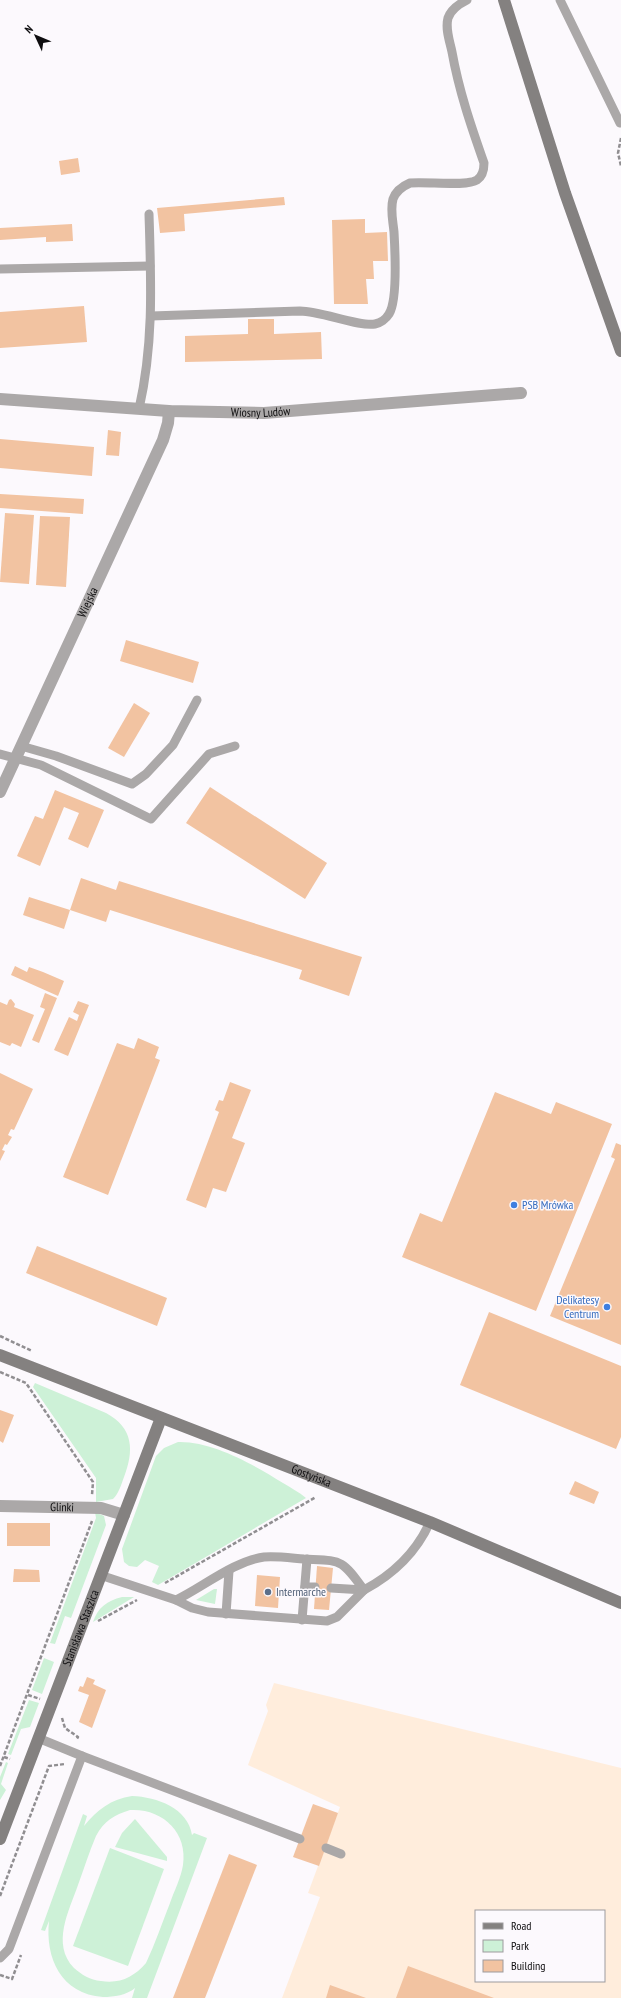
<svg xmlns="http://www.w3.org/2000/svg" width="621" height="1998" font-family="'PT Sans Narrow',sans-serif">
<rect width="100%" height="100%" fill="#fcf9fd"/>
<!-- industrial -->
<path fill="#ffeddc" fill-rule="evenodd" d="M274,1683L621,1768V1998H282L320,1897L308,1893L340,1807L248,1765L268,1711L266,1705ZM476,1911H604V1981H476Z"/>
<!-- green -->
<g fill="#cdf1d7" fill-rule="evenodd">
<path d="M35,1383L106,1413C134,1428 134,1451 124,1477C121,1485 119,1493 113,1499L96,1502V1478L33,1387Z"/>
<path d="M178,1442C213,1441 254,1465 283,1483C291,1488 299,1492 306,1498L158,1585L152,1582L159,1566L145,1560L137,1567L129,1566L124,1562L122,1549L156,1456L164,1448Z"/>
<polygon points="95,1512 104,1516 106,1525 71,1618 65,1616 55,1644 50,1643 96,1518"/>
<polygon points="214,1589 217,1589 215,1604 196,1600"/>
<path d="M122,1597H134L93,1622C98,1607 107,1601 122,1597Z"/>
<polygon points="44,1658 54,1662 42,1694 32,1690"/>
<polygon points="29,1700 39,1703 30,1727 21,1729 11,1755 8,1754"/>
<polygon points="6,1762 8,1763 1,1784 6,1790 0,1800 0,1777"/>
<path d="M132,1796C157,1797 188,1808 192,1835L194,1833L207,1838L147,1998H132L135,1988C127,1995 114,1997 103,1997C61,1994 45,1958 49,1921L45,1931L41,1930L83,1814L87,1816L84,1826C97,1810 111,1799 132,1796ZM130,1810C162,1808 188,1832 183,1865C181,1878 174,1891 170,1903C162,1923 155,1944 146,1963C134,1977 120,1984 101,1981C90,1980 82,1975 74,1968C51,1944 69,1911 78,1885C84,1869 89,1852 96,1836C104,1821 114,1815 130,1810Z"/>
<polygon points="135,1819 167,1857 167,1861 115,1847 122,1833"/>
<polygon points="110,1848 164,1869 128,1966 73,1946"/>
</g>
<!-- building -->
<g fill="#f2c3a1">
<polygon points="78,158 80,172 61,175 59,161"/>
<polygon points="284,197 285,205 184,214 185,231 160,233 157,208"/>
<polygon points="365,219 365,233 387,232 388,261 373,261 374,279 366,279 368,304 334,304 332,220"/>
<polygon points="72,224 73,241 46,242 46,237 0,240 0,228"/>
<polygon points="84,306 87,342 0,348 0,312"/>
<polygon points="248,319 274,319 274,334 321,332 322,359 185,362 185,336 248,334"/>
<polygon points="108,430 121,432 119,456 106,455"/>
<polygon points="0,439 94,447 92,476 0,468"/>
<polygon points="0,494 84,499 83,514 0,508"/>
<polygon points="5,513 34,515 29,584 0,582"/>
<polygon points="40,516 70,517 66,587 36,585"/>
<polygon points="126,640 199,662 193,683 120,661"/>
<polygon points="134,703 150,713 124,757 108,748"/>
<polygon points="210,787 327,863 305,899 186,823"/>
<polygon points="55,790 104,810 88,848 68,839 79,813 64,807 40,866 17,856 35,816 43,819"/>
<polygon points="81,878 116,890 119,881 362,957 349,996 299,979 302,970 110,910 106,922 70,910"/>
<polygon points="29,897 70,910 64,929 23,915"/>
<polygon points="15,966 27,972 29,967 43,972 64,981 58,996 11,975"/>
<polygon points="45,993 57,998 39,1043 32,1040 45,1009 40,1007"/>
<polygon points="11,999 15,1004 14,1007 34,1015 21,1047 12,1043 10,1046 0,1042 0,1002 7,1005 9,1000"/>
<polygon points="78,1001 89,1005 68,1056 54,1050 69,1017 77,1021 79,1015 73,1012"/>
<polygon points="138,1038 159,1047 155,1058 160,1060 108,1195 63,1177 117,1043 134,1049"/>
<polygon points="0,1073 33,1089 14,1130 11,1129 8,1135 12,1137 7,1145 5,1144 2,1150 5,1151 0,1161"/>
<polygon points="230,1082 251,1090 232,1138 245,1143 226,1192 213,1188 206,1208 186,1200 219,1112 215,1110 219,1100 223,1101"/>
<polygon points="495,1092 551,1114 556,1102 612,1124 536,1311 402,1257 420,1213 442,1222"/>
<polygon points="616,1143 621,1145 621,1345 550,1316 615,1159 611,1157"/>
<polygon points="37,1246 167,1298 157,1326 26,1273"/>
<polygon points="489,1312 621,1366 621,1437 616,1449 460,1385"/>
<polygon points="0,1410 14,1415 3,1443 0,1441"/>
<polygon points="575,1481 599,1492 594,1504 569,1494"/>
<rect x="7" y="1523" width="43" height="23"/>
<polygon points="317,1566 333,1568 329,1610 314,1609"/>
<polygon points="14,1569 39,1570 40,1582 13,1582"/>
<polygon points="257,1575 280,1577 278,1608 255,1606"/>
<polygon points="87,1677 95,1680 93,1684 106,1690 92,1728 79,1722 89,1695 78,1691 80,1686 83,1687"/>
<polygon points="313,1804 338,1813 319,1866 293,1857"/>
<polygon points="229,1854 257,1865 205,1998 173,1998"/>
<polygon points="408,1966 494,1998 396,1998"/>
<polygon points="330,1985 366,1998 326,1998"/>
</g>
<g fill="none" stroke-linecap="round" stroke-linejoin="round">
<!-- path -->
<g stroke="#908e91" stroke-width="2.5" stroke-dasharray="4 2" stroke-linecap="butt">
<polyline points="621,138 618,153 621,166"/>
<polyline points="0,1336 32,1351"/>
<polyline points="0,1372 26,1383 93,1482 92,1495"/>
<polyline points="165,1583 316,1497"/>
<polyline points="98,1621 137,1600"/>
<polyline points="28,1695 40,1699"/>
<polyline points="62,1718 65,1728 78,1737 76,1740"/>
<polyline points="4,1757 10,1759"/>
<polyline points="0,1766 92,1521"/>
<polyline points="0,1896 49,1766 65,1764"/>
<polyline points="0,1975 12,1979 21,1955"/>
</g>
<!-- lane -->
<g stroke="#aba8a8" stroke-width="9">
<polyline points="560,0 620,123"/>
<polyline points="0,269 150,266"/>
<path d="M151,316L300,311C321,311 359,327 375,324C380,323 386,319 389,314C398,300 395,250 394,232C393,221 390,210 393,199C396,191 403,186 410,183C425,181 466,187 477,180C483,176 484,170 484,163C471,126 459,91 452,52C450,42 445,29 448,18C451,9 459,4 467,0"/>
<path d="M139,409C154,343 151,281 149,214"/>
<polyline points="21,746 56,756 132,784 146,774 173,745 197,700"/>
<polyline points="0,754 41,765 151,819 209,754 235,746"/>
<path d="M100,1575L176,1600C203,1587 234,1561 264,1557C277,1556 291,1558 304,1559C342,1561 341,1558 364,1590C394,1574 416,1553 430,1522"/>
<polyline points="305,1587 315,1587"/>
<polyline points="331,1588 364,1590"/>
<polyline points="176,1600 192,1608 208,1612 327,1621 337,1617 364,1590"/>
<polyline points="226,1614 229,1571"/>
<polyline points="302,1620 307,1559"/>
<polyline points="82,1756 300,1839"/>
<polyline points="326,1848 341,1854"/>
<polyline points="0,1958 9,1949 82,1756 38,1738"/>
</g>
<!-- street -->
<g stroke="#aba8a8" stroke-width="12">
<path id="s1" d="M0,399L169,411L264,413L521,393"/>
<path id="s2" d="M0,792L163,440L168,423L169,411"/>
<path id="s3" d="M0,1506L101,1508L124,1515"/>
</g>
<!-- secondary -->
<g stroke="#848180" stroke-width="12">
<polyline points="504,0 565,193 621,351"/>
<path id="s4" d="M0,1355L430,1522L621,1603"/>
<path id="s5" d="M0,1839L161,1418"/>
</g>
</g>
<!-- markers -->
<g fill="#3f7fe0" stroke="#fcf9fd" stroke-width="1.5">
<circle cx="514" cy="1205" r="4"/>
<circle cx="607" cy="1307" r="4"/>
</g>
<circle fill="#5c6f8a" stroke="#fcf9fd" stroke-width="1.5" cx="268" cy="1592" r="4"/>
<g text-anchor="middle" stroke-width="3" stroke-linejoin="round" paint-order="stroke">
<!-- street labels -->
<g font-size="12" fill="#0e0d0f" stroke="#fcf9fd">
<text dy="4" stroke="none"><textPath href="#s1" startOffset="261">Wiosny Ludów</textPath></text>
<text dy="4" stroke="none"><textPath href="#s2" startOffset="209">Wiejska</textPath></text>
<text dy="4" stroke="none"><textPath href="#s4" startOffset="334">Gostyńska</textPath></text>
<text dy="4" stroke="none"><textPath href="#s3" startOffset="62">Glinki</textPath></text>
<text dy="4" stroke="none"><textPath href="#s5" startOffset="226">Stanisława Staszica</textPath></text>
</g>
<!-- shop labels -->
<g font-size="12" fill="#366cbe" stroke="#fcf9fd" text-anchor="start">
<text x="522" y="1209">PSB Mrówka</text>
<text x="599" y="1304" text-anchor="end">Delikatesy<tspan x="599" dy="14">Centrum</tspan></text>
</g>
<!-- service labels -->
<g font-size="12" fill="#4e5e75" stroke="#fcf9fd" text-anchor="start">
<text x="276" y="1596">Intermarche</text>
</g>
</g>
<!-- legend -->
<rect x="475" y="1910" width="130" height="72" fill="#fcf9fd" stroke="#9d9b9e"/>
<rect x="483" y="1923" width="20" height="6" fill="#848180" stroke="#9d9b9e"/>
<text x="511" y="1930" font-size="12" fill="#0e0d0f">Road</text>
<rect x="483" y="1940" width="20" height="12" fill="#cdf1d7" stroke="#9d9b9e"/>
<text x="511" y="1950" font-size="12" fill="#0e0d0f">Park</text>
<rect x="483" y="1960" width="20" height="12" fill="#f2c3a1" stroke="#9d9b9e"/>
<text x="511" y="1970" font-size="12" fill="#0e0d0f">Building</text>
<!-- north arrow -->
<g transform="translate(36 36) rotate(314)" stroke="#fcf9fd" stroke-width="3" paint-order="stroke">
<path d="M0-3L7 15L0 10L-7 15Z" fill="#0e0d0f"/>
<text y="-6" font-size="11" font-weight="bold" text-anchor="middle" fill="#0e0d0f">N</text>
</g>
</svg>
